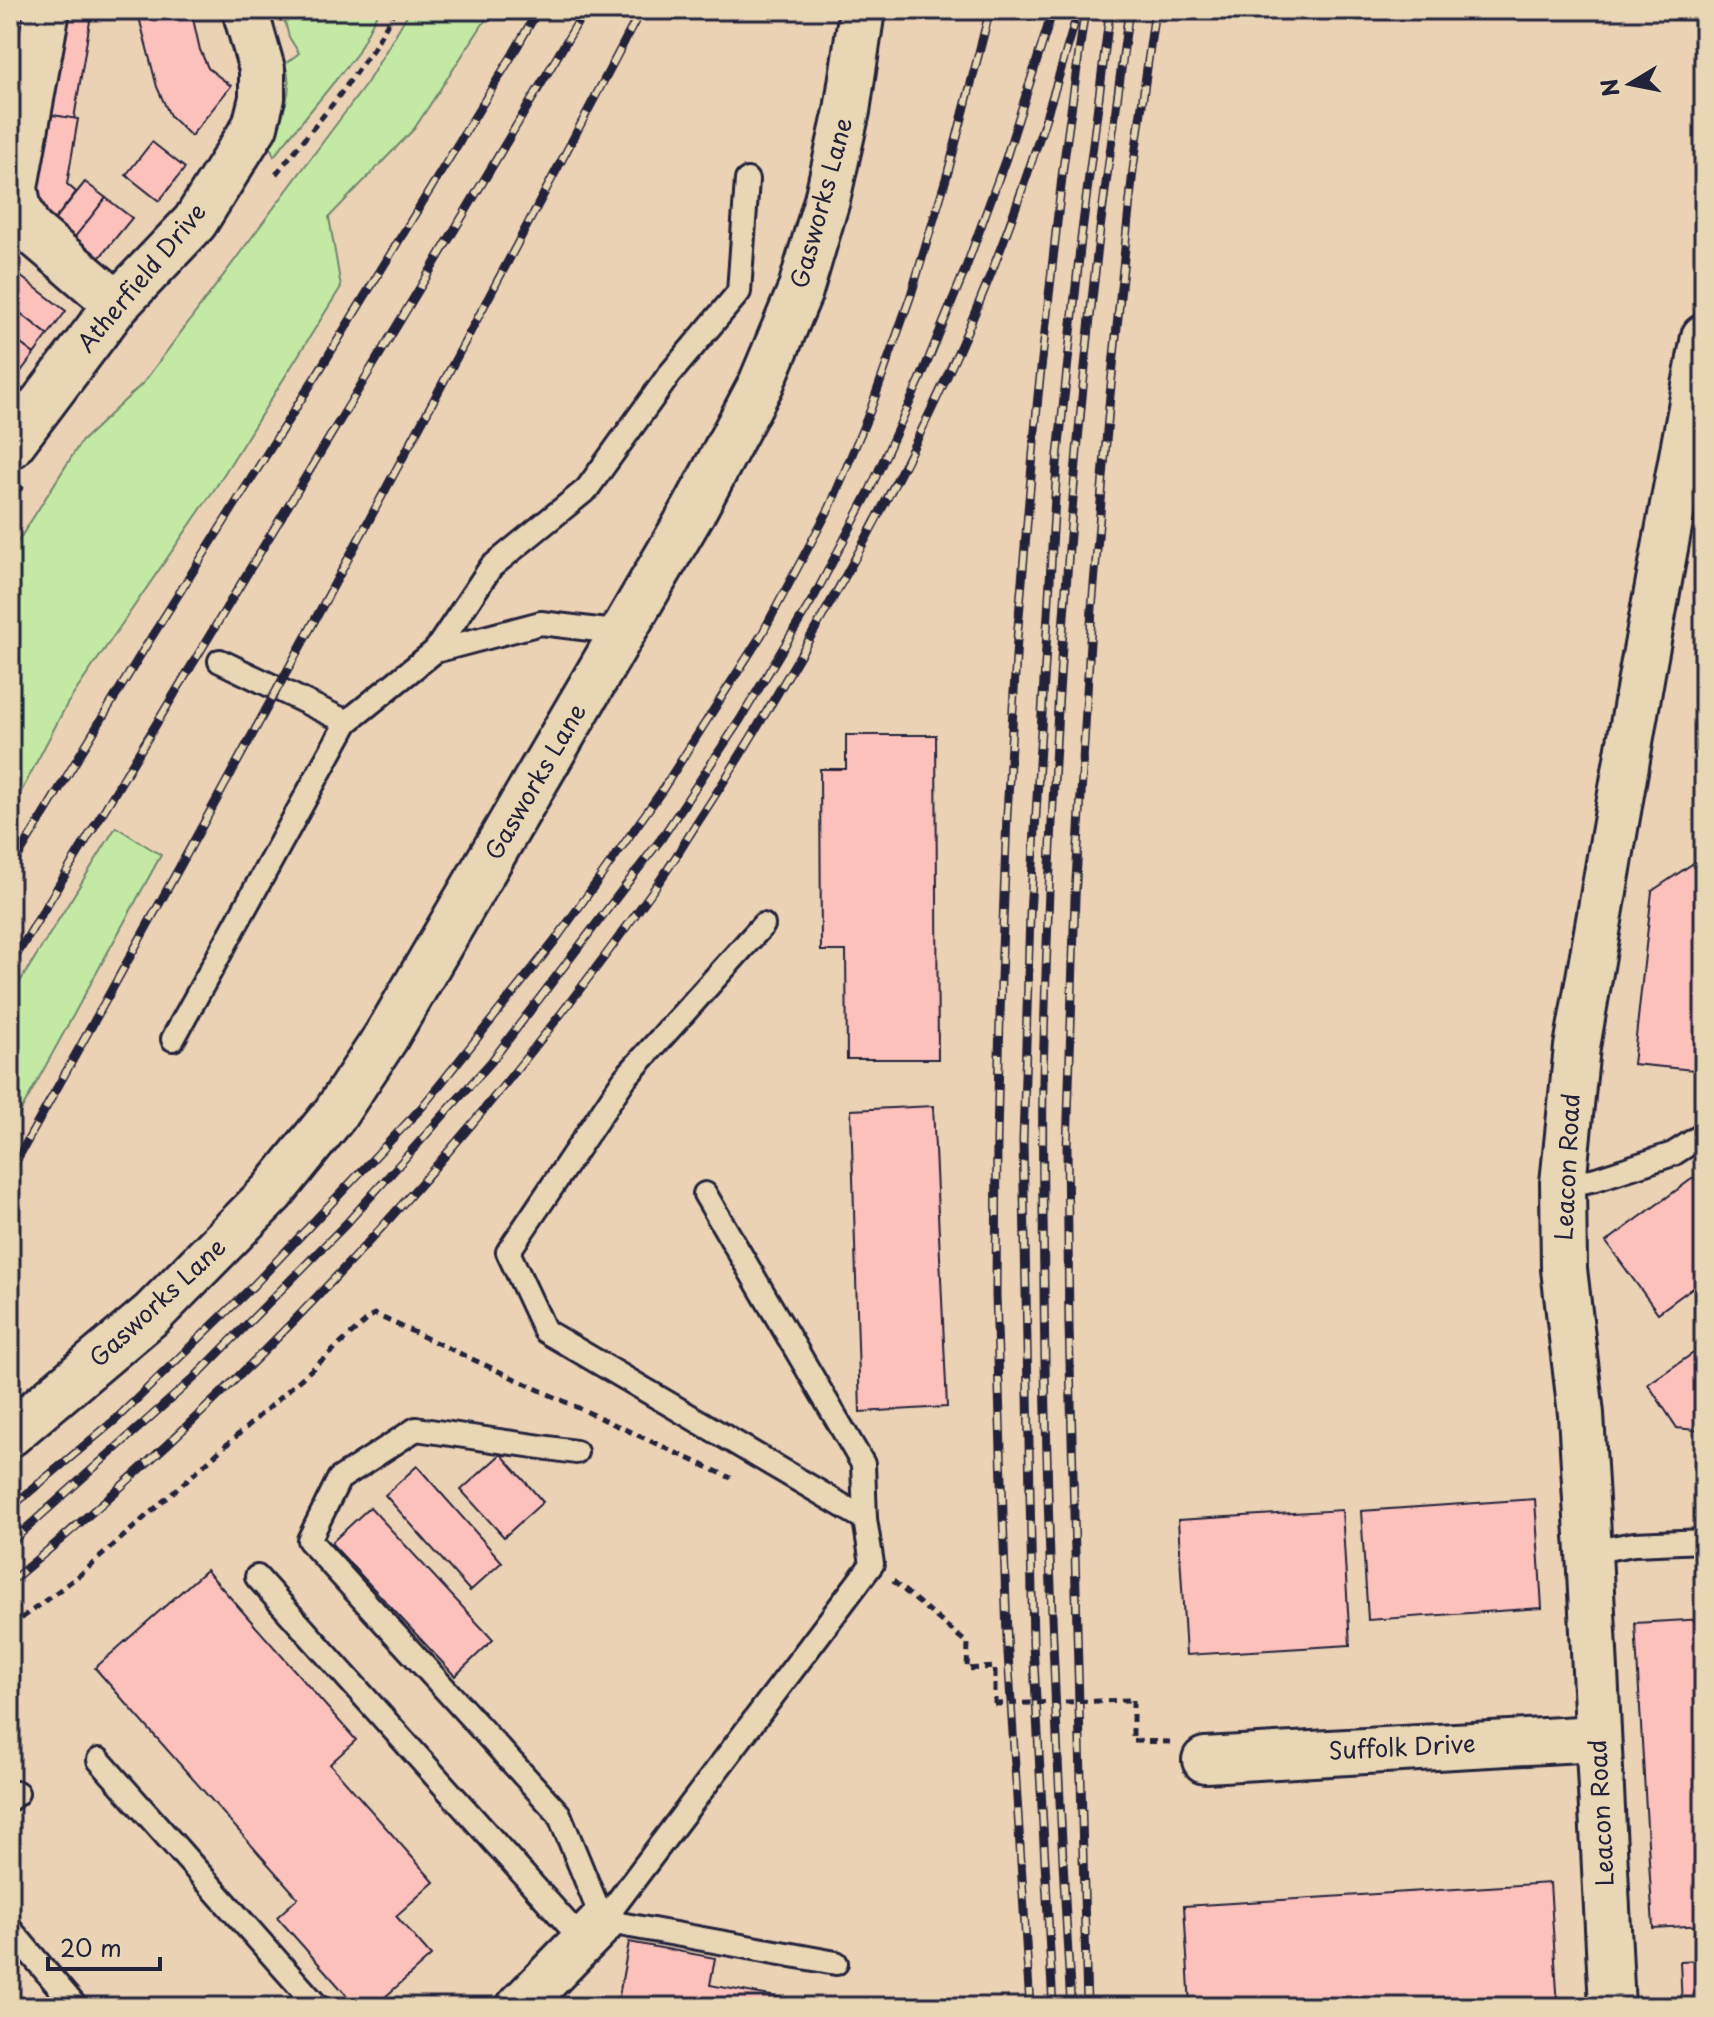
<svg xmlns="http://www.w3.org/2000/svg" width="1714" height="2017" font-family="'Playpen Sans',sans-serif">
<rect width="100%" height="100%" fill="#ecd2b5"/>
<filter id="ink" filterUnits="userSpaceOnUse"><feTurbulence type="fractalNoise" baseFrequency=".0125" numOctaves="2"/><feDisplacementMap in="SourceGraphic" scale="16" xChannelSelector="R" yChannelSelector="G"/><feConvolveMatrix kernelMatrix="1 2 1 2 8 2 1 2 1" color-interpolation-filters="sRGB"/></filter>
<g filter="url(#ink)">
<!-- green -->
<g fill="#c3e9a4" stroke="#728670" stroke-width="2">
<path d="M282,10H379L356,55L274,156L266,136C284,117 295,90 285,64L299,53L289,37Z"/>
<polygon points="410,10 492,10 414,129 329,217 341,287 216,487 67,704 10,813 10,554 81,442 143,383 367,83"/>
<polygon points="116,827 161,855 10,1131 10,998"/>
</g>
<!-- building -->
<g fill="#fdc1bb" stroke="#22223b" stroke-width="2">
<polygon points="60,10 91,15 74,119 40,113"/>
<polygon points="139,10 191,10 200,50 208,68 231,86 191,136 170,116 157,87 140,21"/>
<polygon points="40,113 78,119 67,184 76,192 52,223 25,202"/>
<polygon points="152,142 185,168 159,201 126,175"/>
<polygon points="85,182 106,198 71,242 52,223"/>
<polygon points="106,198 132,218 96,262 71,242"/>
<polygon points="20,276 66,311 48,335 10,305 10,288"/>
<polygon points="10,305 48,335 34,354 10,336"/>
<polygon points="10,336 34,354 19,374 10,367"/>
<polygon points="846,735 936,735 938,1059 847,1059 846,951 821,951 820,769 846,769"/>
<polygon points="1704,856 1704,1071 1633,1064 1652,891"/>
<polygon points="933,1106 947,1407 860,1412 851,1110"/>
<polygon points="1704,1170 1704,1279 1658,1313 1606,1242"/>
<polygon points="1704,1346 1704,1431 1677,1428 1648,1384"/>
<polygon points="501,1454 543,1502 504,1537 461,1490"/>
<polygon points="417,1466 502,1562 470,1591 385,1495"/>
<polygon points="1535,1499 1542,1608 1368,1620 1361,1511"/>
<polygon points="370,1507 493,1640 455,1676 331,1543"/>
<polygon points="1342,1510 1350,1645 1186,1655 1178,1520"/>
<polygon points="206,1570 356,1740 330,1764 434,1882 396,1916 431,1956 374,2007 357,2007 277,1917 298,1898 95,1668"/>
<polygon points="1704,1619 1704,1925 1653,1928 1635,1623"/>
<polygon points="1550,1883 1558,2007 1190,2007 1184,1906"/>
<polygon points="629,1942 715,1958 710,1985 831,2007 617,2007"/>
<polygon points="1704,1960 1704,2007 1682,2007 1680,1961"/>
</g>
<g fill="none" stroke-linecap="round" stroke-linejoin="round">
<defs>
<g id="lane">
<polyline points="435,651 541,623 623,633"/>
<polyline points="220,661 347,722"/>
<polyline points="763,925 625,1078 508,1252 545,1331 865,1519"/>
<polyline points="173,1039 347,722 435,651 491,567 587,489 669,375 739,292 747,180"/>
<polyline points="1563,1186 1596,1179 1673,1154 1704,1134"/>
<polyline points="576,1452 416,1429 339,1479 309,1540 559,1814 603,1921"/>
<polyline points="1589,1552 1634,1544 1704,1541"/>
<polyline points="257,1577 583,1941"/>
<polyline points="99,1760 318,2007"/>
<polyline points="10,1799 17,1793"/>
<polyline points="603,1921 872,1564 865,1519 863,1464 705,1194"/>
<polyline points="603,1921 836,1963"/>
<polyline points="10,1929 76,2007"/>
</g>
<g id="street">
<polyline points="47,10 15,187 18,206 29,229 117,304"/>
<polyline points="10,446 117,304 195,222 255,126 262,98 262,69 245,10"/>
<polyline points="10,1434 153,1313 272,1192 335,1114 386,1037 694,510 761,384 800,291 827,200 847,111 862,10"/>
<polyline points="1205,1760 1598,1738"/>
<polyline points="519,2007 603,1921"/>
</g>
<polyline id="secondary" points="1612,2007 1589,1552 1581,1414 1564,1269 1563,1183 1577,1047 1642,673 1704,337"/>
</defs>
<!-- lane casing -->
<use href="#lane" stroke="#22223b" stroke-width="28"/>
<!-- street casing -->
<use href="#street" stroke="#22223b" stroke-width="50"/>
<!-- secondary casing -->
<use href="#secondary" stroke="#22223b" stroke-width="50"/>
<!-- path -->
<g stroke="#22223b" stroke-width="5" stroke-dasharray="8 6" stroke-linecap="butt">
<polyline points="276,174 336,100 373,49 395,10"/>
<polyline points="10,500 23,486"/>
<polyline points="893,1581 968,1644 967,1669 995,1667 995,1704"/>
<polyline points="10,1627 81,1574 374,1314 731,1478"/>
<polyline points="1133,1700 1133,1741 1171,1742"/>
</g>
<!-- lane -->
<use href="#lane" stroke="#e8d6b4" stroke-width="22"/>
<!-- street -->
<use href="#street" stroke="#e8d6b4" stroke-width="44"/>
<!-- secondary -->
<use href="#secondary" stroke="#e8d6b4" stroke-width="44"/>
<defs>
<g id="rail">
<polyline points="10,870 144,649 319,371 513,54 538,10"/>
<polyline points="10,966 427,276 585,10"/>
<path d="M10,1172C226,787 436,400 641,10"/>
<polyline points="10,1508 115,1420 254,1285 422,1107 554,942 661,792 762,634 830,507 870,411 911,295 948,172 990,10"/>
<polyline points="10,1543 194,1378 346,1224 491,1062 661,839 740,720 815,595 869,492 920,380 965,270 1006,158 1053,10"/>
<path d="M10,1582C258,1378 476,1140 661,879C676,858 689,835 703,814C738,760 771,705 803,650C870,536 931,420 981,298C1018,209 1047,118 1074,25"/>
<polyline points="1030,2007 1007,1637 996,1295 997,1138 1001,978 1007,815 1017,639 1038,396 1063,168 1085,10"/>
<polyline points="1053,2007 1033,1644 1023,1141 1030,914 1057,464 1081,239 1110,10"/>
<path d="M1071,2007C1057,1766 1046,1525 1044,1283C1043,1203 1041,1122 1044,1042C1051,771 1068,499 1100,229C1109,156 1120,83 1129,10"/>
<polyline points="1087,2007 1069,1325 1067,1149 1075,897 1092,608 1110,395 1133,170 1155,10"/>
</g>
</defs>
<!-- rail casing -->
<use href="#rail" stroke="#22223b" stroke-width="9"/>
<!-- rail -->
<use href="#rail" stroke="#e8d6b4" stroke-width="6" stroke-dasharray="18" stroke-linecap="butt"/>
<!-- path-bridge -->
<polyline stroke="#22223b" stroke-width="5" stroke-dasharray="8 6" stroke-linecap="butt" points="995,1704 1133,1700"/>
</g>
</g>
<g text-anchor="middle" stroke-width="6" stroke-linejoin="round" paint-order="stroke">
<!-- street labels -->
<g font-size="24" fill="#22223b" stroke="#e8d6b4">
<text transform="translate(822 203) rotate(-75)" y="8">Gasworks Lane</text>
<text transform="translate(142 278) rotate(-50)" y="8">Atherfield Drive</text>
<text transform="translate(536 782) rotate(-60)" y="8">Gasworks Lane</text>
<text transform="translate(1568 1167) rotate(-87)" y="8">Leacon Road</text>
<text transform="translate(158 1303) rotate(-43)" y="8">Gasworks Lane</text>
<text transform="translate(1402 1748) rotate(-3)" y="8">Suffolk Drive</text>
<text transform="translate(1602 1813) rotate(-93)" y="8">Leacon Road</text>
</g>
</g>
<!-- margin -->
<rect width="1714" height="2017" fill="none" stroke="#e8d6b4" stroke-width="40"/>
<rect x="20" y="20" width="1674" height="1977" fill="none" stroke="#22223b" stroke-width="3" filter="url(#ink)"/>
<!-- north arrow -->
<g transform="translate(1630 84) rotate(260)" stroke="#e8d6b4" stroke-width="6" paint-order="stroke">
<path d="M0-6L14 30L0 20L-14 30Z" fill="#22223b"/>
<text y="-12" font-size="22" font-weight="bold" text-anchor="middle" fill="#22223b">N</text>
</g>
<!-- scale -->
<path d="M48 1957v12h112v-12" fill="none" stroke="#22223b" stroke-width="4"/>
<text x="60" y="1957" font-size="24" fill="#22223b" stroke="#e8d6b4" stroke-width="6" paint-order="stroke">20 m</text>
</svg>
